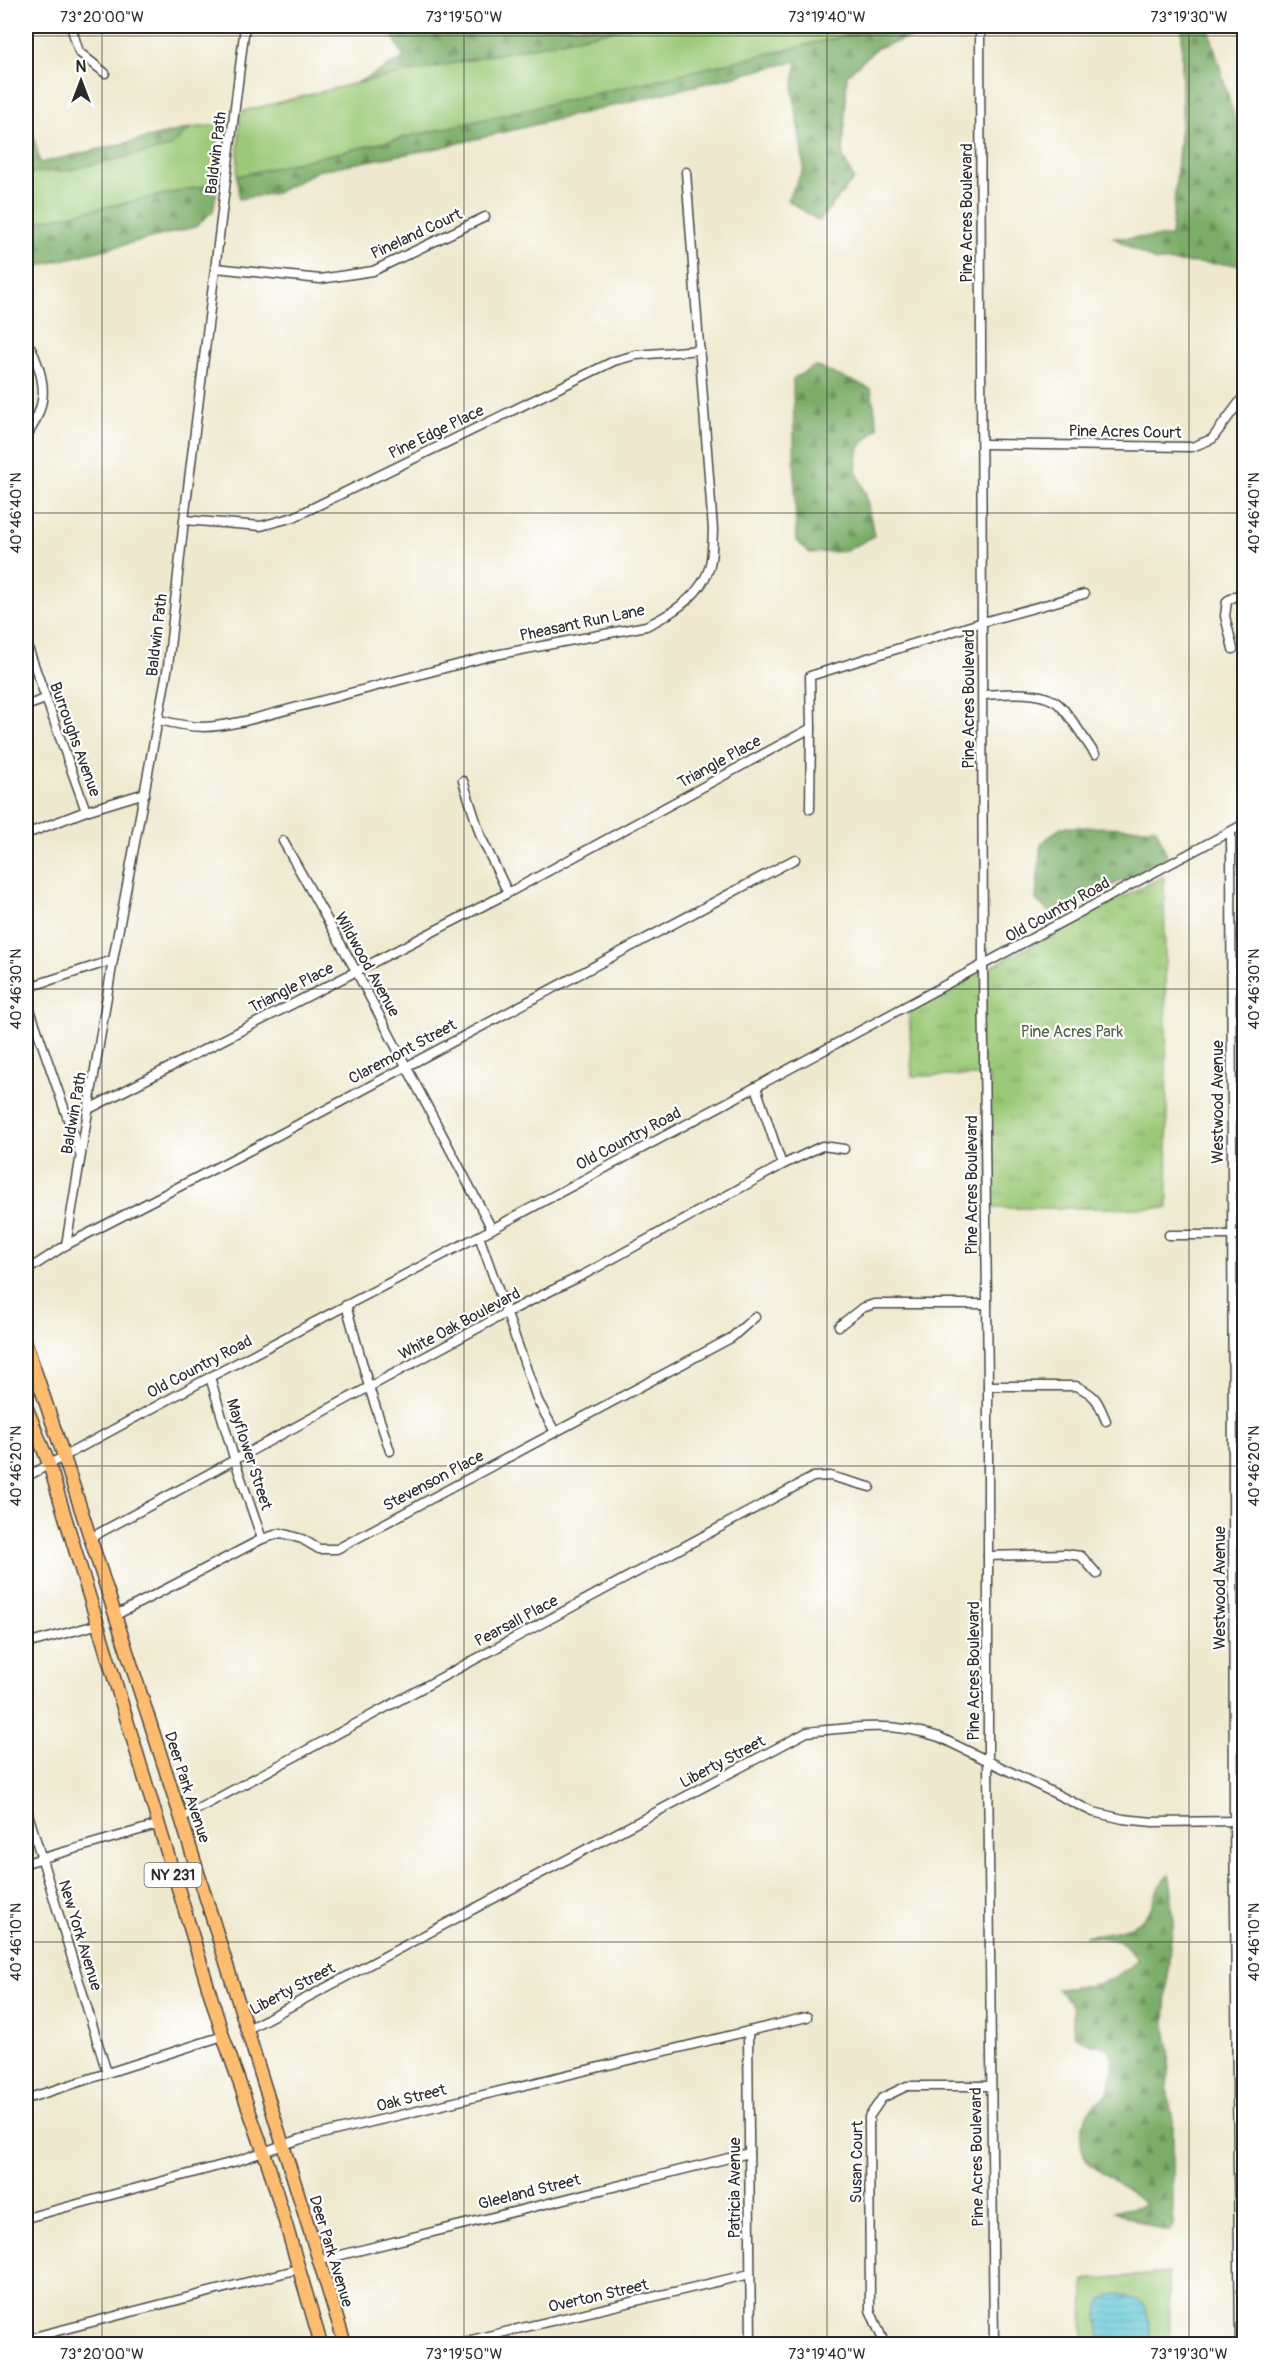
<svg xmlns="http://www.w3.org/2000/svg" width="1270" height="2370" font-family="Pangolin,sans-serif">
<defs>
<pattern id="forest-firs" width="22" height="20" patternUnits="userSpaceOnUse" patternTransform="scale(1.5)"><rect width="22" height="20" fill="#7cad68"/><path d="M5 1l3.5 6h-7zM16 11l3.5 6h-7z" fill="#668d56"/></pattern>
<pattern id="park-tufts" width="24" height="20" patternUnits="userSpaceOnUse" patternTransform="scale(1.5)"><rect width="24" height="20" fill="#9bc977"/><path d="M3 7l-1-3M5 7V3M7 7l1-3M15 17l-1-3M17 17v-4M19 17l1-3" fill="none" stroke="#7fa362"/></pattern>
<pattern id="water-rules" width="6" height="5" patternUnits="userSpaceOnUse" patternTransform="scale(1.5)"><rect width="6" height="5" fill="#5bc6d5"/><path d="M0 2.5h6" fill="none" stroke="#4ba1ad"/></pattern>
</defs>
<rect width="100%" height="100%" fill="#fff"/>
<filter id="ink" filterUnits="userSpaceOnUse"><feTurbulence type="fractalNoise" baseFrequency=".0167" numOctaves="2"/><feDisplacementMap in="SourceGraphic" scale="12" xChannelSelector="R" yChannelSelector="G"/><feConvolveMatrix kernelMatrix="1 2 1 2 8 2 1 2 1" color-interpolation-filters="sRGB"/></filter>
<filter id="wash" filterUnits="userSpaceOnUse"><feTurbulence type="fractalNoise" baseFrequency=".008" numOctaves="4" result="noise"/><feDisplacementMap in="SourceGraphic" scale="24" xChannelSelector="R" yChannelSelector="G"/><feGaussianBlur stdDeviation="1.35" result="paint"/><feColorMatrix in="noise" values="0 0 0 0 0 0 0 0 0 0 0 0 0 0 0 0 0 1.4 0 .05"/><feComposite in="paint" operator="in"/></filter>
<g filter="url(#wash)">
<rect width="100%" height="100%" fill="#efe9cf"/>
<!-- grass -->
<g fill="#9bc977" stroke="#637a51" stroke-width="1.5">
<polygon points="634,26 889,26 237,176 240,116 244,111 357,83"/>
<polygon points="218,125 217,183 26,224 26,173 69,170 170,147 191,128"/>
<polygon points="1169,2273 1170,2344 1083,2344 1084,2280"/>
</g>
<!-- forest -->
<g fill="url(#forest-firs)" stroke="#546c4a" stroke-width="1.5">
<polygon points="388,26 634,26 357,83 404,58"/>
<polygon points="889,26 946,26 877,48 847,75 843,157 854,179 819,221 787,200 804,168 793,90 797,61 438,148 319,170 276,193 239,199 237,176"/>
<polygon points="1182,26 1208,26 1244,151 1244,265 1155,261 1114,238 1171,237 1182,115"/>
<polygon points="26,107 40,163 191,128 170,147 69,170 26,173"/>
<polygon points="218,183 213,211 195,227 26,269 26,224"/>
<polygon points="815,366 871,389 878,428 859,447 856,470 866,495 874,536 846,551 810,553 796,540 793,379"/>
<polygon points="1061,827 1156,828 1167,855 1150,868 1050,913 1036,900 1041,844"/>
<path d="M1169,1875L1172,1892L1171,1907L1174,1920L1170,1944L1165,2023L1170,2050L1167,2089L1173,2121V2225L1170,2231H1163L1115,2211L1146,2205C1134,2195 1122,2186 1109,2177C1102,2172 1093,2168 1087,2160C1076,2144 1082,2119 1094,2105C1097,2101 1101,2100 1105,2096C1112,2087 1116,2062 1110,2052C1104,2042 1085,2047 1074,2034C1070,2007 1080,2011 1057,1989C1096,1985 1108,1987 1138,1959L1119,1940L1085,1936C1106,1933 1137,1931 1149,1911C1157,1898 1156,1885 1169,1875Z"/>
</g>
<!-- park -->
<polygon fill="url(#park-tufts)" stroke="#637a51" stroke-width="1.5" points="1164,876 1168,1208 988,1208 989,1076 912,1076 909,1010"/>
<!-- water -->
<path fill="url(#water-rules)" stroke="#437880" stroke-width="1.5" d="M1119,2294C1140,2303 1145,2295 1148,2320C1150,2329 1152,2335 1151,2344H1100C1100,2325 1089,2294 1119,2294Z"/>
</g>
<g filter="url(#ink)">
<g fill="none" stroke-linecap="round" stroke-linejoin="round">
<defs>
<g id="minor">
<polyline points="71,26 79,52 105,73"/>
<polyline points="980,26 983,966 988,1386 988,1761 994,2344"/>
<polyline points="216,268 320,279 373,271 485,217"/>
<path d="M26,437C48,404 47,383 31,348"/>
<polyline points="982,444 1192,447 1212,439 1244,396"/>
<polyline points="184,520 261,526 294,517 614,361 636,355 700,350"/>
<polyline points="26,642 86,811"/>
<polyline points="1233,649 1225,616 1227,601 1244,591"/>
<path d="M983,695C1004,694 1035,690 1054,701C1066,707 1085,741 1095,754"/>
<polyline points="26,706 45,699"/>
<path d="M159,720C196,729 208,729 245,721L490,656L646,626C668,616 695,599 706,576C713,562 712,545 713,530L686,172"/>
<polyline points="811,728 810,676 983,622 1084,594"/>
<polyline points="463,781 481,837 508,893"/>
<polyline points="1231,832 1234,1821 1240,2344"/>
<polyline points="26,834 86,811 145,793"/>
<polyline points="283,841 356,971 492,1229"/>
<polyline points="26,988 113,960"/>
<polyline points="26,998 80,1154"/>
<polyline points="756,1087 782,1165"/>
<polyline points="89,1109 508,893 811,728 810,809"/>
<polyline points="1169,1235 1244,1235"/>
<polyline points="479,1236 538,1401 555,1432"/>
<polyline points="66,1245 113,960 168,666 184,520 245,26"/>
<polyline points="26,1271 66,1245 256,1147 795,859"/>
<polyline points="346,1305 369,1387 390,1451"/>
<polyline points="839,1326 862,1308 874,1304 987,1304"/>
<polyline points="210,1377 235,1461 262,1539"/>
<path d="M988,1386H1076C1096,1395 1098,1401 1106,1421"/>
<polyline points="26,1477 210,1377 492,1229 1244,824"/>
<polyline points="90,1538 506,1313 585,1274 782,1165 822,1146 844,1149"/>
<polyline points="988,1556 1066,1554 1081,1556 1097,1574"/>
<polyline points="116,1615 262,1539 281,1533 302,1539 319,1549 337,1549 731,1338 755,1317"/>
<polyline points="26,1644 96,1625"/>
<polyline points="26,1807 107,2073"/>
<polyline points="181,1818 813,1477 830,1476 870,1487"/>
<polyline points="26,1863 157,1825"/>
<path d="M246,2030L807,1732C854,1727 893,1721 939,1737L1093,1812L1123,1819L1153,1822L1244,1821"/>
<polyline points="748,2031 751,2344"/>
<polyline points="26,2099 223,2036"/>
<polyline points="26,2218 237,2161 301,2139 807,2017"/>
<polyline points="317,2261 749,2153"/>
<polyline points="882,2338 870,2310 869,2117 882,2098 907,2086 990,2086"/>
<polyline points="26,2339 299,2269"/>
<polyline points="454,2344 750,2274"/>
</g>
<g id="primary">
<polyline points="26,1344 64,1457 181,1818 345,2344"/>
<polyline points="26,1406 49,1464 223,2036 269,2167 321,2344"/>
</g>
</defs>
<!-- minor casing -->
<use href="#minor" stroke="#484844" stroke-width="11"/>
<!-- primary casing -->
<use href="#primary" stroke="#484844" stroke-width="15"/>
<!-- minor -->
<use href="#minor" stroke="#fff" stroke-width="8"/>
<!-- primary -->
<use href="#primary" stroke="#fdbc70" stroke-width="12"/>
</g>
</g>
<!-- ticks -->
<path fill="none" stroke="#2b2b2b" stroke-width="1.5" stroke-opacity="0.45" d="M102,26V2344M464,26V2344M827,26V2344M1189,26V2344M26,36H1244M26,513H1244M26,989H1244M26,1466H1244M26,1942H1244"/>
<g text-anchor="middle" stroke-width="4.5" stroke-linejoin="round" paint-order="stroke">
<!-- shield labels -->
<rect fill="#fff" stroke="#6b6b6b" stroke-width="1.5" x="144.5" y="1863" width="57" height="24" rx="4.5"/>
<g font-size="15" font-weight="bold" fill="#2b2b2b">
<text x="173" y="1880">NY 231</text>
</g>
<!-- street labels -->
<g font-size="16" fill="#2b2b2b" stroke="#fff">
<text transform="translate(215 153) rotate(-83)" y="6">Baldwin Path</text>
<text transform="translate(966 213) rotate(-90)" y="6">Pine Acres Boulevard</text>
<text transform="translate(416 233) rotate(-25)" y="6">Pineland Court</text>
<text transform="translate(436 431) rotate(-26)" y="6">Pine Edge Place</text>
<text transform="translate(1125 431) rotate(1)" y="6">Pine Acres Court</text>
<text transform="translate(582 622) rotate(-12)" y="6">Pheasant Run Lane</text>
<text transform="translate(156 635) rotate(-83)" y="6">Baldwin Path</text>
<text transform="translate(968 699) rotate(-90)" y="6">Pine Acres Boulevard</text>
<text transform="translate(76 739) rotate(70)" y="6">Burroughs Avenue</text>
<text transform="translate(719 761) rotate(-29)" y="6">Triangle Place</text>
<text transform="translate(1057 909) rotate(-29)" y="6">Old Country Road</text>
<text transform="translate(368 964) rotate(61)" y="6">Wildwood Avenue</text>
<text transform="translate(291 987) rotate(-27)" y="6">Triangle Place</text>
<text transform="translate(402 1051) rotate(-28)" y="6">Claremont Street</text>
<text transform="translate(1217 1102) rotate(-90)" y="6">Westwood Avenue</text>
<text transform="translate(73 1113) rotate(-80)" y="6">Baldwin Path</text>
<text transform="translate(628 1138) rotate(-28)" y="6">Old Country Road</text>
<text transform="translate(971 1185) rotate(-90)" y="6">Pine Acres Boulevard</text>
<text transform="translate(459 1323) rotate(-28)" y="6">White Oak Boulevard</text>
<text transform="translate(199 1366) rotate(-28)" y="6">Old Country Road</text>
<text transform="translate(250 1454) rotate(72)" y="6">Mayflower Street</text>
<text transform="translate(433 1480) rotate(-28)" y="6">Stevenson Place</text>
<text transform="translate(1219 1588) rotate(-90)" y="6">Westwood Avenue</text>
<text transform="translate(516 1620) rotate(-28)" y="6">Pearsall Place</text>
<text transform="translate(973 1671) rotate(-90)" y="6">Pine Acres Boulevard</text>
<text transform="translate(722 1761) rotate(-28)" y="6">Liberty Street</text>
<text transform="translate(188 1787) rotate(72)" y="6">Deer Park Avenue</text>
<text transform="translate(81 1935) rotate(73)" y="6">New York Avenue</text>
<text transform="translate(292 1988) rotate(-28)" y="6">Liberty Street</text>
<text transform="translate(411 2097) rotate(-14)" y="6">Oak Street</text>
<text transform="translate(976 2157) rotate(-91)" y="6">Pine Acres Boulevard</text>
<text transform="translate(856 2162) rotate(-89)" y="6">Susan Court</text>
<text transform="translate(734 2188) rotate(-90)" y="6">Patricia Avenue</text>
<text transform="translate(529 2191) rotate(-14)" y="6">Gleeland Street</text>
<text transform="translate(332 2251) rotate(73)" y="6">Deer Park Avenue</text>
<text transform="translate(598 2295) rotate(-13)" y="6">Overton Street</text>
</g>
<!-- park labels -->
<g font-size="16" fill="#526246" stroke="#fff">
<text x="1072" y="1037">Pine Acres Park</text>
</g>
</g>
<!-- margin -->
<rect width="1270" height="2370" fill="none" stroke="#fff" stroke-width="66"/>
<!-- north arrow -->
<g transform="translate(81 81)" stroke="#ffffff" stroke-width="4.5" paint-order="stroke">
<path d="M0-4.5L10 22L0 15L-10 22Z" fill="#2b2b2b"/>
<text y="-9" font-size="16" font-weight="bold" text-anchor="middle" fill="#2b2b2b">N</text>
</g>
<rect x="33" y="33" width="1204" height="2304" fill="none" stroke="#2b2b2b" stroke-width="2"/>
<g font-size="15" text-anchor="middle" fill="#2b2b2b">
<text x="102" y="22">73°20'00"W</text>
<text x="464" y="22">73°19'50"W</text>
<text x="827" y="22">73°19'40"W</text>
<text x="1189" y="22">73°19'30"W</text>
<text transform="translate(16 513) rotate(-90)" y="5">40°46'40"N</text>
<text transform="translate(1254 513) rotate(-90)" y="5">40°46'40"N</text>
<text transform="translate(16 989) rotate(-90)" y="5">40°46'30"N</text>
<text transform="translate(1254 989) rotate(-90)" y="5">40°46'30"N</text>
<text transform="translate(16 1466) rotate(-90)" y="5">40°46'20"N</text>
<text transform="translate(1254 1466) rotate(-90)" y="5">40°46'20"N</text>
<text transform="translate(16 1942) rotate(-90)" y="5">40°46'10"N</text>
<text transform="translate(1254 1942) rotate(-90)" y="5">40°46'10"N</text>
<text x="102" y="2359">73°20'00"W</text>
<text x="464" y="2359">73°19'50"W</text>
<text x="827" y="2359">73°19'40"W</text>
<text x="1189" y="2359">73°19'30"W</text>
</g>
</svg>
